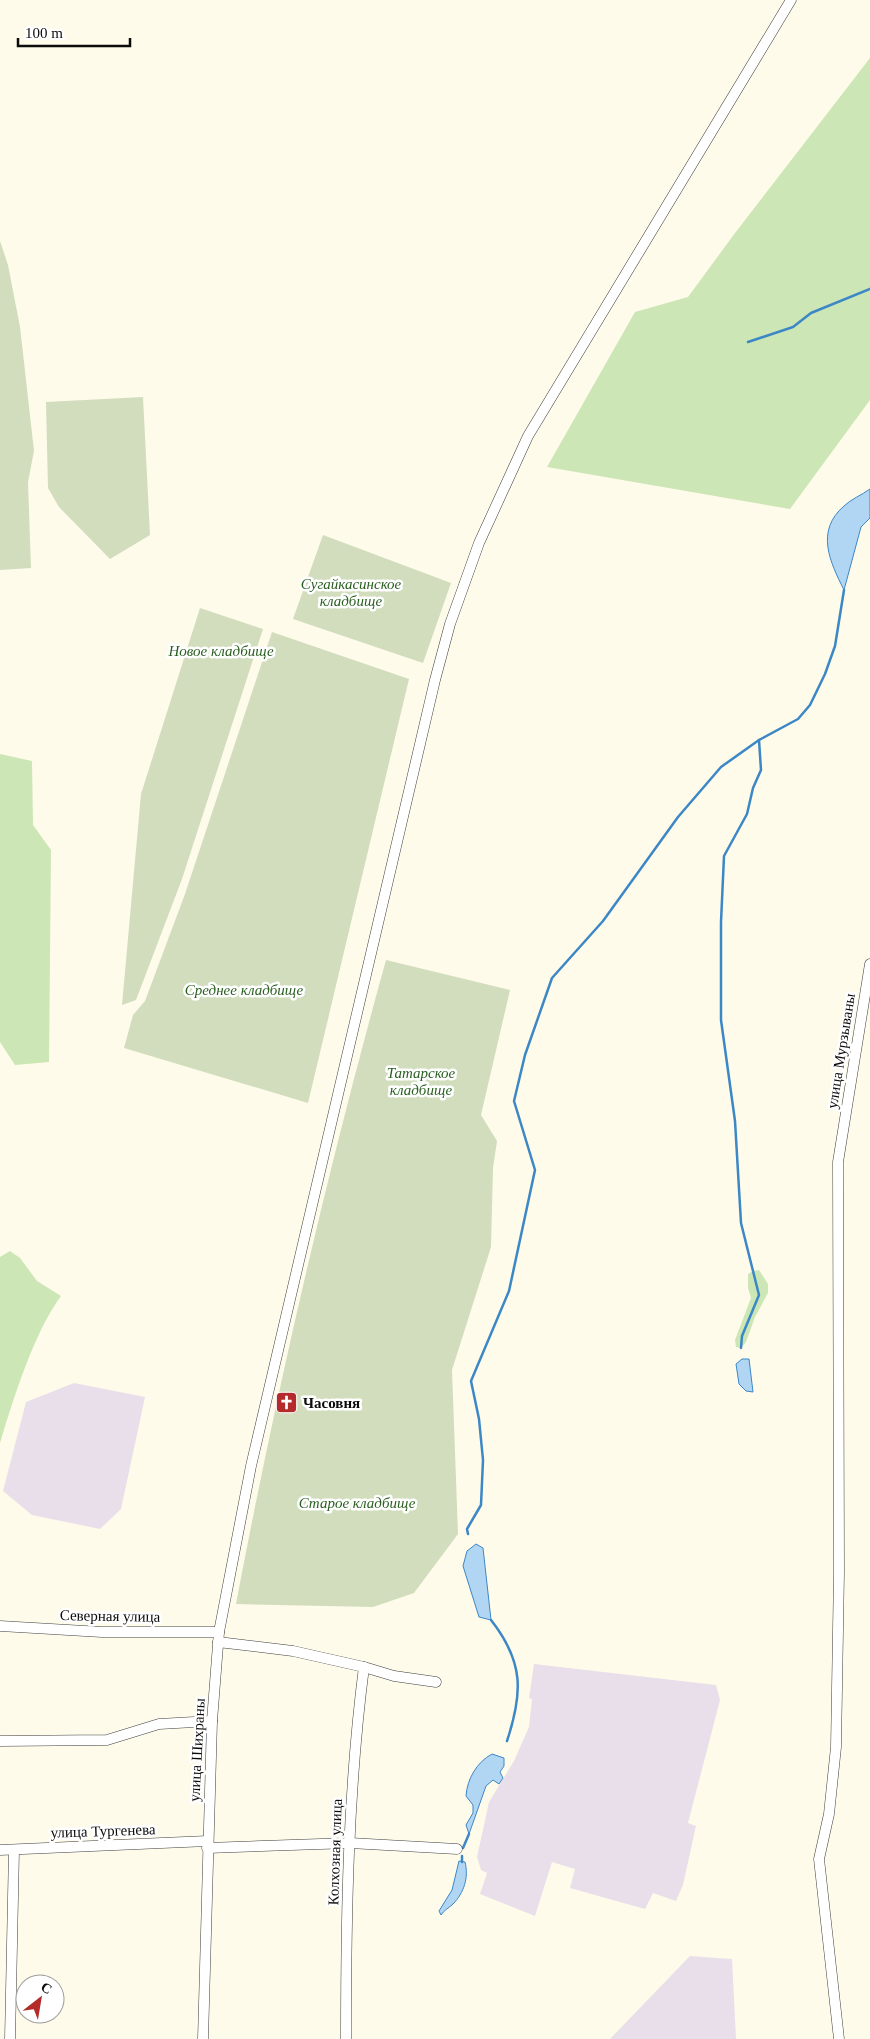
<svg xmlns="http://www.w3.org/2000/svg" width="870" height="2039" font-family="'Times New Roman',serif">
<rect width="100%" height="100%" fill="#fefbea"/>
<!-- industrial -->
<g fill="#e9dfea">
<polygon points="74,1383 145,1397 121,1509 100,1529 32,1515 3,1491 26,1402"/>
<polygon points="534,1664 716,1685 720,1700 688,1823 696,1826 683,1885 676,1901 653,1893 645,1909 570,1888 575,1869 552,1862 535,1916 480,1894 487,1873 481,1870 477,1857 489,1802 514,1761 529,1727 532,1699 529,1698"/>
<polygon points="690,1956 732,1959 736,2039 610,2039"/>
</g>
<!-- green -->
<g fill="#cce6b6">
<polygon points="870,58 870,400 790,509 547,467 635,312 688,297 735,233"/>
<polygon points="0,754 32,761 33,825 51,850 49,1062 15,1065 0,1042"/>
<path d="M10,1251L20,1258L37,1281L61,1296C34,1332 13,1400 0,1443V1257Z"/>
<polygon points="759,1270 768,1284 768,1293 755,1317 746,1342 741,1348 736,1347 735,1340 751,1298 748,1288 748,1274 753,1271"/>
</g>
<!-- cemetery -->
<g fill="#d1ddbd">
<polygon points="0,241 8,265 20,327 34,451 28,482 31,568 0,570"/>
<polygon points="143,397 150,535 110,559 59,507 48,488 46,402"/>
<polygon points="323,535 451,583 423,663 293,619"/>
<polygon points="200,608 263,629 182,879 136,1000 122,1005 141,794"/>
<polygon points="272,632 409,679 308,1103 124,1048 133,1015 145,1001 185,894"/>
<path d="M386,960L510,990L481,1115L497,1141L493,1168L491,1247L452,1370L458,1534L414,1593L373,1607L236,1604C277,1387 327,1173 386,960Z"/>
</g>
<!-- water -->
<g fill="#b1d6f3" stroke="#3c87c6">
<path d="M870,489V518L861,527L844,590C830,562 815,531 844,506C851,499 862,495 870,489Z"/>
<polygon points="742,1359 749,1359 753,1392 746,1391 739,1384 736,1364"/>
<polygon points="476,1544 483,1548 491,1620 479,1617 463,1566 467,1551"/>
<path d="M492,1754L504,1758V1766L500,1772L503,1778L499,1784L493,1780L486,1786L469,1834L466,1825L473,1813V1805L466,1796C467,1779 477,1762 492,1754Z"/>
<path d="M459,1861L465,1862C469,1877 464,1893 453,1904C449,1908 444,1910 441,1915L439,1911L452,1890Z"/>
</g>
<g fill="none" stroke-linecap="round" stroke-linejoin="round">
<!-- stream -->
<g stroke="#3c87c6" stroke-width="2.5">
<polyline points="748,342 793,327 811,313 870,289"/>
<polyline points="741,1348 742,1336 759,1295 741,1223 735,1121 721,1020 721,922 724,856 747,814 753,788 761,770 759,740"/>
<polyline points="468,1534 467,1529 481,1505 483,1460 479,1419 471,1381 509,1291 535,1170 514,1101 525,1055 552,978 603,921 678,817 721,767 759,740 798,719 810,705 825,674 835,646 844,590"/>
<path d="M491,1620C524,1662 523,1693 507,1741"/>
<polyline points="463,1848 469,1834"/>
<polyline points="462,1862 462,1856"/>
</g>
<defs>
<g id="minor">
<polyline points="0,1626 102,1632 219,1632"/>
<polyline points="218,1642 293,1651 364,1667 394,1676 436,1682"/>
<polyline points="0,1741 107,1740 159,1724 212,1721"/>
<polyline points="207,1848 350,1843 457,1849"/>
<polyline points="0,1850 208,1841"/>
<polyline points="10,2039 14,1850"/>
<polyline points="203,2039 212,1721 219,1632 251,1466 435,680 450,624 479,543 528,436 791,0"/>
<path d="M346,2039C346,1915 348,1790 364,1667"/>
<polyline points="839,2039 819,1859 829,1814 836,1747 839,1572 838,1162 870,964"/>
</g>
</defs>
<!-- minor casing -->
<use href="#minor" stroke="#3e3e3e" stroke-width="11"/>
<!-- minor -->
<use href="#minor" stroke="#fff" stroke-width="10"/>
</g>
<!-- icons -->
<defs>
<symbol id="church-square" viewBox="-11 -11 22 22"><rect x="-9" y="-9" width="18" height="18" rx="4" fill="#b32c2b" stroke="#fff"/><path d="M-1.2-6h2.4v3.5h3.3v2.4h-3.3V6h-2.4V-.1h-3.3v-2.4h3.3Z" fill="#fff"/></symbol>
</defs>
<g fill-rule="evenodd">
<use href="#church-square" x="274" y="1390" width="25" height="25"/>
</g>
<g text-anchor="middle" stroke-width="5" stroke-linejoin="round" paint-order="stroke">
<!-- park labels -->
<g font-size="15" font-style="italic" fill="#295e1f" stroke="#fff">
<text x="351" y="589">Сугайкасинское<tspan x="351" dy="17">кладбище</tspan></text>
<text x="221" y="656">Новое кладбище</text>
<text x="244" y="995">Среднее кладбище</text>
<text x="421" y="1078">Татарское<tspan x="421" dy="17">кладбище</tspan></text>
<text x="357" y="1508">Старое кладбище</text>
</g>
<!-- street labels -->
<g font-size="15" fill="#0b0b0b" stroke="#fff">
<text transform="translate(841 1051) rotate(-81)" y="5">улица Мурзываны</text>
<text transform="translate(110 1616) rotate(1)" y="5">Северная улица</text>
<text transform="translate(197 1750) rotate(-87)" y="5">улица Шихраны</text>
<text transform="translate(103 1831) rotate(-2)" y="5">улица Тургенева</text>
<text transform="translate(335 1852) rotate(-88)" y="5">Колхозная улица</text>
</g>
<!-- poi labels -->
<g font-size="15" font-weight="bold" fill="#0b0b0b" stroke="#fff" text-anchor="start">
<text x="303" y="1408">Часовня</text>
</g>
</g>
<!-- north arrow -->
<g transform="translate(40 1999) rotate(31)"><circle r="24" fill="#ffffff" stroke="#9d9d9d"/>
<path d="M0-4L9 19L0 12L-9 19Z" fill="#b32c2b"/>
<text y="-8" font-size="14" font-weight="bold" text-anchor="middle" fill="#0b0b0b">С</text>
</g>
<!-- scale -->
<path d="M18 38v8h112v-8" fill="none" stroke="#0b0b0b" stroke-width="2.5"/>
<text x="25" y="38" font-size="15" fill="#0b0b0b" stroke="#ffffff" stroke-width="4" paint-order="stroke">100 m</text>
</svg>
